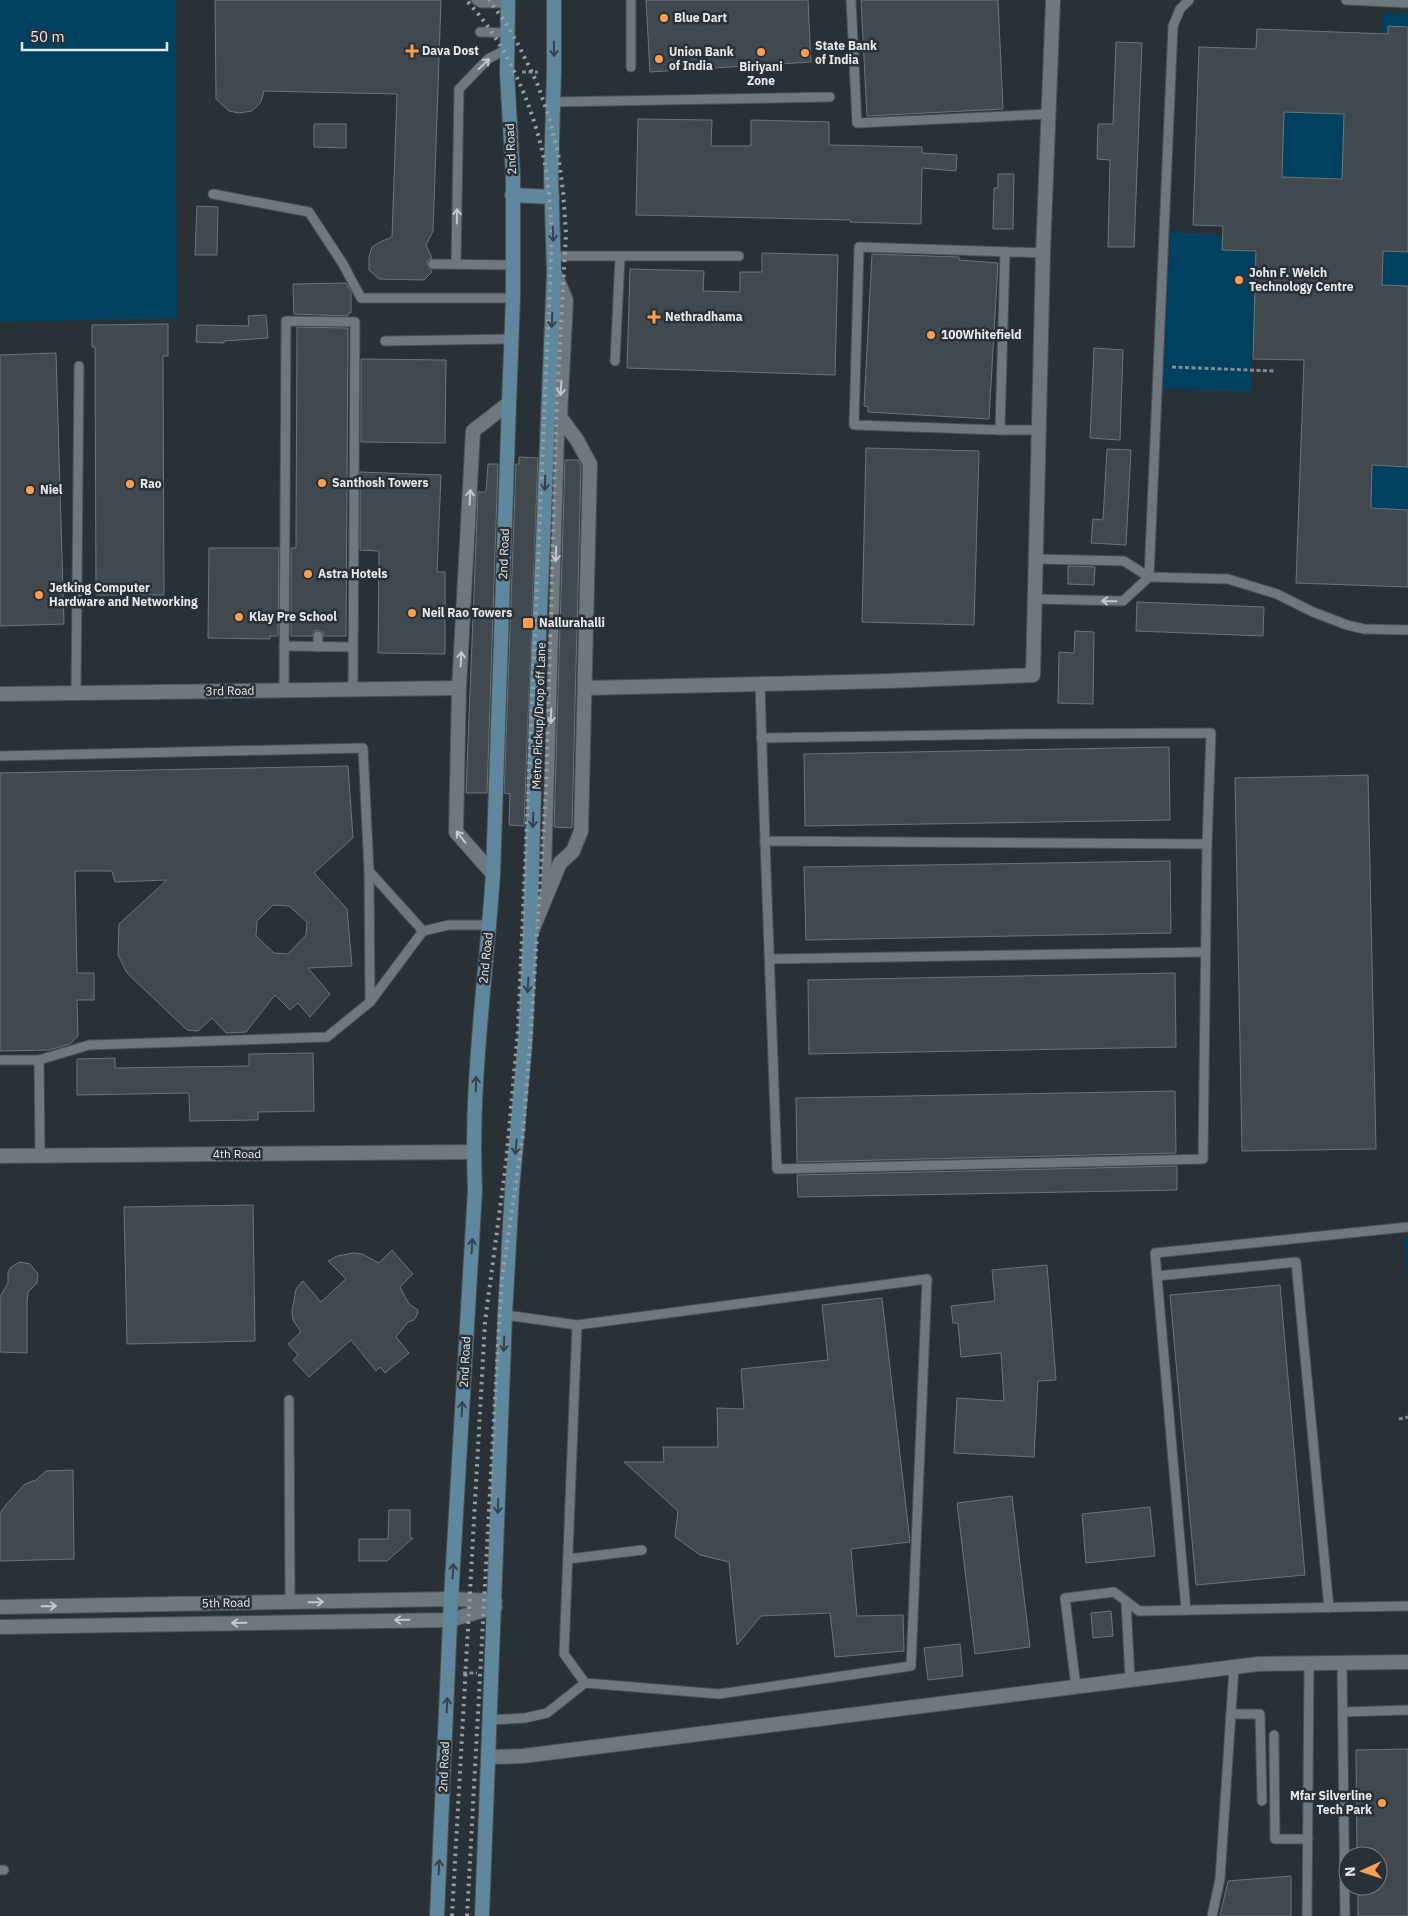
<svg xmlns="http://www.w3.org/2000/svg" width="1408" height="1916" font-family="'IBM Plex Sans',sans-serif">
<rect width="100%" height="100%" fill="#2a3136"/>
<!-- green -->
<g fill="#004160">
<polygon points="0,0 175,0 177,318 0,322"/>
<path d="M1385,13L1408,14V27L1389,26L1388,33H1384C1380,25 1380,20 1385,13Z"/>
<polygon points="1284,111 1344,114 1342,179 1282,177"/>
<polygon points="1170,232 1223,235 1223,250 1303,253 1255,277 1251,392 1163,388"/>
<polygon points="1383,251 1408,252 1408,286 1382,285"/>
<polygon points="1372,465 1408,467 1408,510 1371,508"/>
<polygon points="1404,1239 1408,1239 1408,1284"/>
</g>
<!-- building -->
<g fill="#41494f" stroke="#6c757b" fill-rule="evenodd">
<polygon points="215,0 441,0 433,231 426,245 432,258 428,260 427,264 432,272 424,280 379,279 369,270 369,257 372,247 380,242 392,237 397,94 264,91 261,102 252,111 239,113 229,111 216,99"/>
<polygon points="646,0 808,0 811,62 650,72"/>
<polygon points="861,0 998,0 1003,109 867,116"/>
<path d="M1388,26L1408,27V252L1383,251L1382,285L1408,286V467L1372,465L1371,508L1408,510V587L1296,583L1304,360L1253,359L1256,251L1222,250L1223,226L1193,225L1199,47L1256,49L1257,29L1388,34ZM1284,112L1344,114L1342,179L1282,177Z"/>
<polygon points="1116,42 1142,43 1134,247 1108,247 1110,160 1097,159 1098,124 1113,124"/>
<polygon points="638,119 712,120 711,146 751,146 751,120 829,122 829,145 922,147 922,153 957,155 956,171 922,168 921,224 850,222 850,220 636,215"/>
<polygon points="314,124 346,124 346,148 314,147"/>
<polygon points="998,174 1014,174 1013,229 993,229 994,188 998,188"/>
<polygon points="197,206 218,207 217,255 195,255"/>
<polygon points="762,253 838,255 835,375 627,368 630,269 704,271 703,291 740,292 740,272 762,272"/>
<polygon points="872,254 959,257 959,260 998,263 989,419 868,412 868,407 864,406"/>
<polygon points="346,283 351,292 351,313 348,313 348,316 294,314 293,284"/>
<polygon points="266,315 268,338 224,341 224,343 196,342 197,325 249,326 248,316"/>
<polygon points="168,324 168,356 163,356 164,595 96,595 95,347 92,347 92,325"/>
<polygon points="297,327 348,328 346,636 324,636 323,632 318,630 314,631 312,636 291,636 291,548 296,548"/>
<polygon points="1094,348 1123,350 1120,440 1090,438"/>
<polygon points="56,353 64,624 0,626 0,355"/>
<polygon points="361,359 446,360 445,443 361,442"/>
<polygon points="866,448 979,451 974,625 862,622"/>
<polygon points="1107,449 1131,450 1126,545 1091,543 1093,519 1103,520"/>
<polygon points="519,457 538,458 524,826 509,825 510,794 504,793 516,464 519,464"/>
<polygon points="565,460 578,460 581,466 572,828 554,827"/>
<polygon points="488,464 498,464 487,793 466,793 478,492 486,492"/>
<polygon points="360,472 441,475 437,572 445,572 445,654 378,653 379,551 360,550"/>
<polygon points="209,548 279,548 278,636 270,636 270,639 208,638"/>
<polygon points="1068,566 1095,567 1094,585 1068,584"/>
<polygon points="1137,602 1264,607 1263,636 1136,631"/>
<polygon points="1075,631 1094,632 1093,704 1058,703 1059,652 1074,653"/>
<polygon points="1169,747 1170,820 805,826 804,754"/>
<path d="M348,766L353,838L314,873L347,909L352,966L308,968L330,994L310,1017L298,1003L290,1010L275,995L246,1032L226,1033L212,1018L198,1031L187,1030L127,973L118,955L119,924L167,880L115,882L112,871H75L77,973H94V1000H77L78,1036L70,1044L49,1050L0,1051V773ZM273,905L289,906L307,922L306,935L288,954L274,953L256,936L257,921Z"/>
<polygon points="1368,775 1376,1149 1242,1151 1235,778"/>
<polygon points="1170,861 1171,933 806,940 804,867"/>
<polygon points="1175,973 1176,1047 809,1054 808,980"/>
<polygon points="313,1053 314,1111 258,1112 258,1120 190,1121 189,1093 77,1095 77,1059 115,1058 115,1068 249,1066 249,1054"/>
<polygon points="1175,1091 1176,1153 797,1162 796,1098"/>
<polygon points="1177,1166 1177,1190 798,1197 797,1175"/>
<polygon points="253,1205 255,1341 127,1344 124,1207"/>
<polygon points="392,1250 413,1274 400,1287 409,1304 418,1310 417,1315 414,1320 408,1322 396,1337 409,1353 385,1373 380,1367 376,1371 351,1340 309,1377 293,1360 298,1355 288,1344 301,1332 293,1320 292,1312 296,1289 303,1281 321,1302 346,1279 328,1261 337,1256 354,1253 362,1254 379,1263"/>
<polygon points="20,1262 30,1264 38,1274 37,1283 28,1292 27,1302 27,1353 0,1352 0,1297 8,1283 8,1272 11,1267"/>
<polygon points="1047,1265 1056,1380 1038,1381 1034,1457 954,1453 957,1398 1004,1401 1001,1353 961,1357 958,1323 953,1323 951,1306 995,1301 992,1270"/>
<polygon points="1280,1285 1305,1575 1196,1585 1170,1295"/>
<polygon points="882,1298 910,1542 851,1549 857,1616 903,1615 904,1651 835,1657 830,1613 761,1616 737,1645 729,1562 700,1555 675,1537 678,1511 624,1462 664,1462 663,1447 718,1447 717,1408 744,1409 741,1369 828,1360 822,1305"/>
<polygon points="73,1470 74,1559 0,1561 0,1513 5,1506 25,1484 36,1480 46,1471"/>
<polygon points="1012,1496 1030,1647 975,1654 957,1503"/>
<polygon points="1150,1507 1155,1556 1086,1563 1082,1514"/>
<polygon points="389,1510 410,1510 410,1538 413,1538 387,1561 359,1561 359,1539 388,1539"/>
<polygon points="1111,1611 1113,1636 1093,1638 1091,1613"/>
<polygon points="960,1644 963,1676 928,1680 924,1648"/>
<polygon points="1408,1749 1408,1916 1358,1916 1358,1886 1378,1886 1378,1856 1357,1856 1356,1750"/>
<polygon points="1291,1876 1291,1916 1220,1916 1228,1881"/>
</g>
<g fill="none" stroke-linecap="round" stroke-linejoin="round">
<defs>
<g id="service">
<polyline points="476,0 481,3 508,3"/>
<polyline points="851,0 857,123 1049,114"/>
<polyline points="1346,0 1408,3"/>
<polyline points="480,32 507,33"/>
<polyline points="631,67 631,0"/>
<polyline points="553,102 830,97"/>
<polyline points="213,194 309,212 343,264 361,298 513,298"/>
<polyline points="554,256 739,256"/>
<polyline points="433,264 513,265"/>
<polyline points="456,264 459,89 488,59 507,49"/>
<polyline points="385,341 513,339"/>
<polyline points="615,361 620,257"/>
<polyline points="1000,430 1005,252"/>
<polyline points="1040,430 1000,430 854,425 859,247 1043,253"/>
<polyline points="1037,559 1124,561 1149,577 1228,579 1277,594 1313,612 1347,625 1364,629 1408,630"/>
<polyline points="1036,599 1123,601 1149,577 1173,26 1180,9 1189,0"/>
<polyline points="284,646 353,647"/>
<polyline points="318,647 318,636"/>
<polyline points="760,685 765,841 1207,844"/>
<polyline points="284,690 286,321 355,322 353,689"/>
<polyline points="76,693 79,366"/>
<polyline points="761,738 1014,734 1211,733 1207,844 1203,1159 777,1169 765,841"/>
<polyline points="0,756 363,748 369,871 370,1002"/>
<polyline points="369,871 423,931"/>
<polyline points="546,889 560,418"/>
<polyline points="770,959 1205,952"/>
<polyline points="0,1060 39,1060 89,1045 327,1037 370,1002 423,931 449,925 490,925"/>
<polyline points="39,1060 40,1155"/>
<polyline points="1157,1276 1296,1262 1329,1608"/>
<polyline points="505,1315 577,1325 927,1279 911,1666 719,1694 585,1683 564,1654 577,1325"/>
<polyline points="289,1400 290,1602"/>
<polyline points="568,1559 642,1550"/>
<polyline points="1126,1601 1130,1680"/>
<polyline points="1186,1610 1155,1253 1408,1227"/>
<polyline points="1342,1663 1345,1916"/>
<polyline points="1076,1687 1065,1598 1114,1592 1139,1611 1408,1606"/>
<polyline points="1343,1712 1408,1710"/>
<polyline points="1231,1714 1260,1714 1262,1801"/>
<polyline points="491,1720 525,1718 547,1713 585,1683"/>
<polyline points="1274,1735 1275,1839 1308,1839"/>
<polyline points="0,1870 4,1870"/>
<polyline points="1212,1916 1220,1879 1234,1667"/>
<polyline points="1307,1916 1309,1664"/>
</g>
<g id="minor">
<polyline points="585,688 889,681 1033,675 1043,253 1053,0"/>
<polyline points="0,694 459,688"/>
<polyline points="493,874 456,832 459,688 473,431 509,403"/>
<polyline points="531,933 560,863 573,851 581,831 590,464 577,440 560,417 566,300 554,272"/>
<polyline points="0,1156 473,1152"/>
</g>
<g id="tertiary">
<polyline points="0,1607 451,1599 495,1601"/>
<polyline points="0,1627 450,1620 495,1607"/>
<polyline points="489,1757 523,1756 1258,1664 1408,1662"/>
</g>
<g id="secondary">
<polyline points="512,195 552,197"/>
<path d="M437,1916L451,1599L475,1190C470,1084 486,979 493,874L509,403L513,298V176L507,73L508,0"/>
<polyline points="482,1916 505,1315 512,1190 525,1043 530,936 537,686 554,272 551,176 554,71 554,0"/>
</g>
</defs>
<!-- service casing -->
<use href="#service" stroke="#494f54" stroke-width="11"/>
<!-- minor casing -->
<use href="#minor" stroke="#494f54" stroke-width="16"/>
<!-- tertiary casing -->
<use href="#tertiary" stroke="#494f54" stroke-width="16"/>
<!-- secondary casing -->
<use href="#secondary" stroke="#494f54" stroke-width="16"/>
<!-- path -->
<g stroke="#858b8f" stroke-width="3" stroke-dasharray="4 2.5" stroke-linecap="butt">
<polyline points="522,72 538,72"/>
<polyline points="1172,367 1276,371"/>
<polyline points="1399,1419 1408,1417"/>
<polyline points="463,1673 477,1673"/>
</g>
<!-- service -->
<use href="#service" stroke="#6f787e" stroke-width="9"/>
<!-- minor -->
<use href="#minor" stroke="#6f787e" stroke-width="14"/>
<!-- tertiary -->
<use href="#tertiary" stroke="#6f787e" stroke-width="14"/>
<!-- secondary -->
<use href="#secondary" stroke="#5f889f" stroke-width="14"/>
<!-- rail -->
<g stroke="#989da2" stroke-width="4" stroke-dasharray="2.5 5" stroke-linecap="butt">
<path d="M452,1916L485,1322L506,1163L518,1030L552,235C550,210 549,184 544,159C532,103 506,42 466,0"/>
<polyline points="467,1916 499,1326 502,1278 523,1134 531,1031 546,790 557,399 566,234 563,191 558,153 549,117 537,83 519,46 505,22 489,0"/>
</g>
</g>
<!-- one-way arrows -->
<defs><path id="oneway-shaft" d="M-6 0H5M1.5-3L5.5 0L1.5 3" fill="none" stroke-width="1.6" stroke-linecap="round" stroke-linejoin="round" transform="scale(1.25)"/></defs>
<g stroke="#35424b">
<use href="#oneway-shaft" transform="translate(554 49) rotate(89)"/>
<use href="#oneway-shaft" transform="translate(553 234) rotate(88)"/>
<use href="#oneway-shaft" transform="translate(552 320) rotate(92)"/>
<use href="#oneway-shaft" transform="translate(545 483) rotate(92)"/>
<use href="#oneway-shaft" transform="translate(533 820) rotate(92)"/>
<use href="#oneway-shaft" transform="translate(528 985) rotate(93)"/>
<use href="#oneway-shaft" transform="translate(476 1084) rotate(-88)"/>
<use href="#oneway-shaft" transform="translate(516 1147) rotate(95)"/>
<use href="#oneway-shaft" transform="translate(472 1246) rotate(-87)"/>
<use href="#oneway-shaft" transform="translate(504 1344) rotate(92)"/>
<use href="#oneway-shaft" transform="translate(462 1409) rotate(-87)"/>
<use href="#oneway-shaft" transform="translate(498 1506) rotate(92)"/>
<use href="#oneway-shaft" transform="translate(453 1571) rotate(-87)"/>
<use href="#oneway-shaft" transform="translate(447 1705) rotate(-87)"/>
<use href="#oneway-shaft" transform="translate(439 1867) rotate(-87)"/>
</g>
<g stroke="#c2c8cc">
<use href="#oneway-shaft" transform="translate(484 64) rotate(-43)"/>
<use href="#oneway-shaft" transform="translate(457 216) rotate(-89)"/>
<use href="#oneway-shaft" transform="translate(561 388) rotate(93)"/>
<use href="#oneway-shaft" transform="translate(470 497) rotate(-87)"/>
<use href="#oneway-shaft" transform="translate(556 554) rotate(92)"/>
<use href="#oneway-shaft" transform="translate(1109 601) rotate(-179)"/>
<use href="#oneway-shaft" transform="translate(461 659) rotate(-87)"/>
<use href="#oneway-shaft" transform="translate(551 716) rotate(92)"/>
<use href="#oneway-shaft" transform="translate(461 837) rotate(-128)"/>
<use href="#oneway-shaft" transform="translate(316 1602) rotate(-1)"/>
<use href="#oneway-shaft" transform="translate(49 1606) rotate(-1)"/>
<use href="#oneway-shaft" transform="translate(402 1620) rotate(179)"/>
<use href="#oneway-shaft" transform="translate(239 1623) rotate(179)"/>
</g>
<!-- markers -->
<g fill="#fb9e51" stroke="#2a3136" stroke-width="2">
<circle cx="664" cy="18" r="5"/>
<path d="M409.5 43.5h5v5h5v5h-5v5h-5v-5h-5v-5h5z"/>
<circle cx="761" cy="52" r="5"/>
<circle cx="805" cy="53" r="5"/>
<circle cx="659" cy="59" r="5"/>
<circle cx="1239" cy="280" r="5"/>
<path d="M651.5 309.5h5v5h5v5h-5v5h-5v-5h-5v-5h5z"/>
<circle cx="931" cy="335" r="5"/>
<circle cx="322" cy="483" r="5"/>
<circle cx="130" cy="484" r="5"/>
<circle cx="30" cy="490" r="5"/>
<circle cx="308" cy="574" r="5"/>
<circle cx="39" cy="595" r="5"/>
<circle cx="412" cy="613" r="5"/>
<circle cx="239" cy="617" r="5"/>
<rect x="522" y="617" width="12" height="12" rx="2.5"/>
<circle cx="1382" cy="1803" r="5"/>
</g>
<g text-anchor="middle" stroke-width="5" stroke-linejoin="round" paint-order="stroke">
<!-- poi labels -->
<g font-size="12" font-weight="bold" fill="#e6eaee" stroke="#2a3136" text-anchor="start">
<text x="674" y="22">Blue Dart</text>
<text x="815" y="50">State Bank<tspan x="815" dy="14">of India</tspan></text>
<text x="422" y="55">Dava Dost</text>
<text x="669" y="56">Union Bank<tspan x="669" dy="14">of India</tspan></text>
<text x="761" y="71" text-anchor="middle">Biriyani<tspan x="761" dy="14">Zone</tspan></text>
<text x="1249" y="277">John F. Welch<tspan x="1249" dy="14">Technology Centre</tspan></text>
<text x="665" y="321">Nethradhama</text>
<text x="941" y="339">100Whitefield</text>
<text x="332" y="487">Santhosh Towers</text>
<text x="140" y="488">Rao</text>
<text x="40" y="494">Niel</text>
<text x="318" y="578">Astra Hotels</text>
<text x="49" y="592">Jetking Computer<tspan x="49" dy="14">Hardware and Networking</tspan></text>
<text x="422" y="617">Neil Rao Towers</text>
<text x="249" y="621">Klay Pre School</text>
<text x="539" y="627">Nallurahalli</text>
<text x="1372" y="1800" text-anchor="end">Mfar Silverline<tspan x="1372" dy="14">Tech Park</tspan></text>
</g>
<!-- street labels -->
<g font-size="12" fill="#e6eaee" stroke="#2a3136">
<text transform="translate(511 149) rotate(-93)" y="4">2nd Road</text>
<text transform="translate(504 554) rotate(-88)" y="4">2nd Road</text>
<text transform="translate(230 691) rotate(-1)" y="4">3rd Road</text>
<text transform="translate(539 716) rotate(-88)" y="4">Metro Pickup/Drop off Lane</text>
<text transform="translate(486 958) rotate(-84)" y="4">2nd Road</text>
<text x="237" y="1158">4th Road</text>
<text transform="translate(465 1362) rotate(-87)" y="4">2nd Road</text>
<text transform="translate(226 1603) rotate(-1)" y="4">5th Road</text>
<text transform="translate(444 1767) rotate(-88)" y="4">2nd Road</text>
</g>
</g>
<!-- north arrow -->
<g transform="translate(1363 1871) rotate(267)"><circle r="24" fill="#2a3136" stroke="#757b80"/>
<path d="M0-4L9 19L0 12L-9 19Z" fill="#fb9e51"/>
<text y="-8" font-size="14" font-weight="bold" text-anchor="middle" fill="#e6eaee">N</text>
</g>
<!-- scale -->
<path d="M22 42v8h145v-8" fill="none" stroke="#e6eaee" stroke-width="2.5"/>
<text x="30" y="42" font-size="15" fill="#e6eaee" stroke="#2a3136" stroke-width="4" paint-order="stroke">50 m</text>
</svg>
